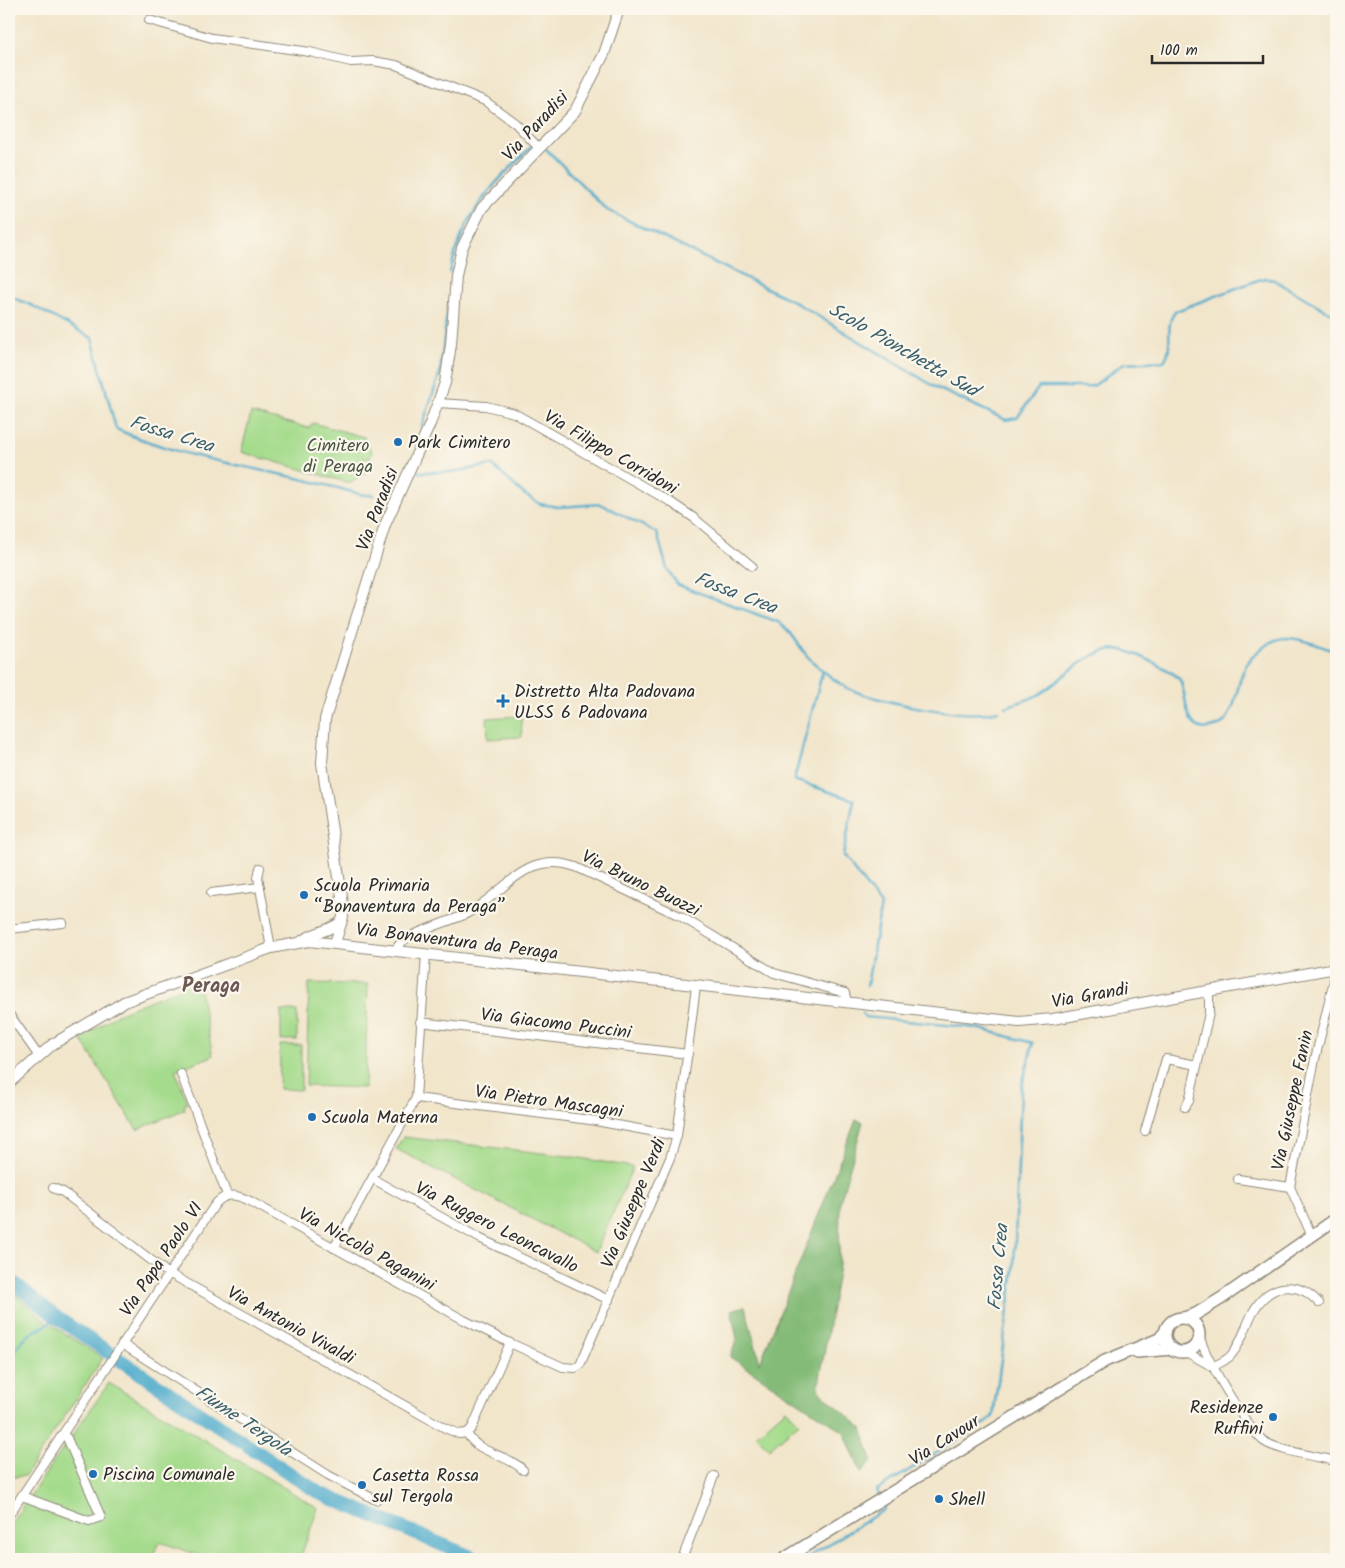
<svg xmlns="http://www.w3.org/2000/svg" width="1345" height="1568" font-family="Kalam,sans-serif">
<rect width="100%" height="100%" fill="#fbf7ec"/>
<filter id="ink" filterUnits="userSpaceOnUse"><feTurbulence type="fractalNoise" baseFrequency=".02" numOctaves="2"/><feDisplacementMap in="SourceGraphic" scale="10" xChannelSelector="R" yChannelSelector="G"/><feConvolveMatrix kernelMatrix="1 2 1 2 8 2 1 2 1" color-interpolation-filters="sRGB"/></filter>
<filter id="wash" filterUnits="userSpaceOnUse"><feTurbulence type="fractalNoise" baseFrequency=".0096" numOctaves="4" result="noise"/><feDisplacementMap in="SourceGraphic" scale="20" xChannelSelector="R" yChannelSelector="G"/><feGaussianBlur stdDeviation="1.12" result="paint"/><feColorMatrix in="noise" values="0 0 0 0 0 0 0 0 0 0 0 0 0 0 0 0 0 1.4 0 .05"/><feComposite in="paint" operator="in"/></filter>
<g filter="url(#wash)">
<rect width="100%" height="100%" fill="#f1e5ca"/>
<!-- green -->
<g fill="#a5db8c" stroke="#68835c">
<polygon points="251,413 309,428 313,423 364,437 372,452 370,459 364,458 362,466 368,468 365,474 349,483 241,452"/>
<polygon points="521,716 522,737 488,739 487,718"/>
<polygon points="198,981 213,1056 175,1070 188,1103 184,1105 185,1109 137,1130 81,1039 117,1014"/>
<polygon points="309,983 368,984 365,1088 306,1086"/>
<rect x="281" y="1011" width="16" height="29"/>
<polygon points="280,1045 301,1045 301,1090 279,1089"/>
<polygon points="403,1137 568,1156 633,1167 596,1252 396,1149"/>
<polygon points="9,1288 44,1320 103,1358 25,1476 15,1477 9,1481"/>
<polygon points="109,1383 318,1508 300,1559 210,1559 160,1542 150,1559 9,1559 9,1526"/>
<polygon points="786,1409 799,1423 769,1449 756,1435"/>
</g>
<!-- forest -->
<polygon fill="#84bb78" stroke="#587352" points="856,1120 863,1122 840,1202 839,1266 818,1390 862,1428 872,1461 861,1473 844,1432 730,1357 737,1339 731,1310 745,1306 760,1363"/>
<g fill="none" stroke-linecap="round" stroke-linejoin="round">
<!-- stream -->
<g stroke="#4daacb" stroke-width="2.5">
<path d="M546,149L607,210L793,301L937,388L1006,420L1017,418L1039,387H1087L1095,385L1124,363L1164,361C1175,347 1163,324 1176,311L1258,280L1266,278L1274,280L1336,316"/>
<path d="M450,272C465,208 494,184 538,140L540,141"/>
<path d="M9,296L33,306L92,338L116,429C174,455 235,464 297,478C319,483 341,489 364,495H374"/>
<polyline points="422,426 440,373 447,312"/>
<path d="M415,472H452L492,465L525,495L540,504L559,507L601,504L657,533L667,569L678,585L778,622C797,635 798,649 813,662C823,671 835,681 847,688C875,702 969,720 998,711"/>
<polyline points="823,670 794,780 854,800 843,856 881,905 867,986"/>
<path d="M1006,707C1016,703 1028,700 1038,695C1063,680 1085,651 1116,649C1128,649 1173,670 1180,680C1188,694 1182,734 1211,728C1236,724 1235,690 1243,672C1247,661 1255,653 1265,646C1271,642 1277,638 1285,638C1302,638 1321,646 1336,652"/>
<polyline points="862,1013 865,1017 977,1028 1033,1043 1021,1089 1014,1269 993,1416 987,1422 877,1490 879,1497"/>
<path d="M9,1361C15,1352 19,1341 29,1335C38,1328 49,1326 56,1317"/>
<polyline points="805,1559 885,1509 882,1502"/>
</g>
<!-- river -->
<polyline stroke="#4daacb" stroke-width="14" points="9,1279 56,1317 319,1493 476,1559"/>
</g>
</g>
<g filter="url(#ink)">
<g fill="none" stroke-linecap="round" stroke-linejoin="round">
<defs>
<g id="street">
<polyline points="149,20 212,38 310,52 351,62 373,61 396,65 485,101 515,123 539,148"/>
<polyline points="438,403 486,406 514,413 669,501 694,518 752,566"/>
<polyline points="260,868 258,877 271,948"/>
<polyline points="211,893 260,887"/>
<polyline points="9,929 63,923"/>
<path d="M396,950C399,935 450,922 466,914C505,894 525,849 576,867L680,916L774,973L845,993L847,1003"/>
<polyline points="9,1014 38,1055"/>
<polyline points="420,1022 688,1054"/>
<polyline points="181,1074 227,1195"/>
<polyline points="416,1098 590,1120 677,1136"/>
<polyline points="1185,1107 1189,1101 1209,1013 1209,991"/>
<polyline points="1145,1131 1166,1059 1197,1065"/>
<polyline points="373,1179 479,1238 609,1300"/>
<polyline points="1238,1179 1290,1187"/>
<path d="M53,1188L63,1192L165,1271L445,1428L459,1434L467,1433C477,1454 508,1454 523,1470"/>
<polyline points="1311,1234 1290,1187 1315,1059 1334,981 1334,969"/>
<polyline points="334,1248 416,1098 426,954"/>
<path d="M1200,1338C1206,1358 1248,1431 1265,1442C1279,1451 1319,1457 1336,1461"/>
<polyline points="122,1344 328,1475 376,1500"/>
<polyline points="1186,1352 1213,1367"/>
<path d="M1213,1367C1219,1363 1228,1360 1232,1354C1242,1342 1246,1325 1253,1312C1269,1283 1297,1279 1319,1303"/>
<polyline points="467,1433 472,1428 510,1343"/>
<polyline points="22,1496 89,1521 101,1517 67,1438 63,1434"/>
<path d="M9,1515L214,1206C224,1192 235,1194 250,1201L464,1320L510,1343L563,1367L575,1368L580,1365L670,1158L677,1136L696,986"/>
<polyline points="682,1559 714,1476"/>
</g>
<g id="secondary">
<path d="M302,941C314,932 330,931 341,922"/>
<polyline points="335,943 343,917 343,904 322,763 325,719 385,525 430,424 445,383 451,344 456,276 462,248 482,208 575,111 604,54 619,9"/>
<polyline points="9,1083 53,1044 124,1002 271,948 309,941 1019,1022 1053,1019 1336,968"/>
</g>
<g id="primary">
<circle cx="1182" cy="1335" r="17"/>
<polyline points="1184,1318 1196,1314 1222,1298 1336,1219"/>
<polyline points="1137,1352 1172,1349"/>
<polyline points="784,1559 1105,1361 1159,1339 1165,1332"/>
</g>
</defs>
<!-- street casing -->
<use href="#street" stroke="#8e887a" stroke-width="10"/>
<!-- secondary casing -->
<use href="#secondary" stroke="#8e887a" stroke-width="12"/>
<!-- primary casing -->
<use href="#primary" stroke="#8e887a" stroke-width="14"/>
<!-- street -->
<use href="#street" stroke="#fff" stroke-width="8"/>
<!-- secondary -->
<use href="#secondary" stroke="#fff" stroke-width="10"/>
<!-- primary -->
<use href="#primary" stroke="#fff" stroke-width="11"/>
</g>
</g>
<!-- markers -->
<g fill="#1f6fb2" stroke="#fbf7ec" stroke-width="2">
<circle cx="398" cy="442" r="5"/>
<path d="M500.5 693.5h5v5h5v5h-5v5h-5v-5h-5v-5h5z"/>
<circle cx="304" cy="895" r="5"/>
<circle cx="312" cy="1117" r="5"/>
<circle cx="1273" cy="1417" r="5"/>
<circle cx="93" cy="1474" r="5"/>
<circle cx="362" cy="1485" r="5"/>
<circle cx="939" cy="1499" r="5"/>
</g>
<g text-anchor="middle" stroke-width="4.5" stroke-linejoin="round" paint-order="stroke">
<!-- street labels -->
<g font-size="18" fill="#2b2b2b" stroke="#fbf7ec">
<text transform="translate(535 126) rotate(-47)" y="6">Via Paradisi</text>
<text transform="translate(611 452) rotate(30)" y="6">Via Filippo Corridoni</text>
<text transform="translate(377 509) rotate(-69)" y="6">Via Paradisi</text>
<text transform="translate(641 883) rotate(26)" y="6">Via Bruno Buozzi</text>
<text transform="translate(457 941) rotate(7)" y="6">Via Bonaventura da Peraga</text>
<text transform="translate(1090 995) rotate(-10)" y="6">Via Grandi</text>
<text transform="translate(556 1023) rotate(7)" y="6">Via Giacomo Puccini</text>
<text transform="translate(1292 1100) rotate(-78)" y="6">Via Giuseppe Fanin</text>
<text transform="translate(549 1101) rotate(8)" y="6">Via Pietro Mascagni</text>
<text transform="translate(633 1203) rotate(-67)" y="6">Via Giuseppe Verdi</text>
<text transform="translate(497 1227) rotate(27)" y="6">Via Ruggero Leoncavallo</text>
<text transform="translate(367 1249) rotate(29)" y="6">Via Niccolò Paganini</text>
<text transform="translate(161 1259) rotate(-56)" y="6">Via Papa Paolo VI</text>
<text transform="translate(291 1325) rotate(29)" y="6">Via Antonio Vivaldi</text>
<text transform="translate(944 1440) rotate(-32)" y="6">Via Cavour</text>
</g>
<!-- poi labels -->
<g font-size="18" fill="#2b2b2b" stroke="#fbf7ec" text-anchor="start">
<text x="408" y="448">Park Cimitero</text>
<text x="514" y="697">Distretto Alta Padovana<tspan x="514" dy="21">ULSS 6 Padovana</tspan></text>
<text x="314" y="891">Scuola Primaria<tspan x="314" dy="21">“Bonaventura da Peraga”</tspan></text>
<text x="322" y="1123">Scuola Materna</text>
<text x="1263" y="1413" text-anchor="end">Residenze<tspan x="1263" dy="21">Ruffini</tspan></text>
<text x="103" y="1480">Piscina Comunale</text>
<text x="372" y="1481">Casetta Rossa<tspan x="372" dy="21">sul Tergola</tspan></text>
<text x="949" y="1505">Shell</text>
</g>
<!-- park labels -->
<g font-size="18" fill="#4a5743" stroke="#fbf7ec">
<text x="338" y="451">Cimitero<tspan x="338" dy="21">di Peraga</tspan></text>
</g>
<!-- water labels -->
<g font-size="19" font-style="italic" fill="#395e6b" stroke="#fbf7ec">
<text transform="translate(904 349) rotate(30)" y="7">Scolo Pionchetta Sud</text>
<text transform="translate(172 433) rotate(17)" y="7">Fossa Crea</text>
<text transform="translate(736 592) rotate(21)" y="7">Fossa Crea</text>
<text transform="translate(997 1267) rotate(-85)" y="7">Fossa Crea</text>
<text transform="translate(244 1420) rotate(34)" y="7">Fiume Tergola</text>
</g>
<!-- quarter labels -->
<g font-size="20" font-weight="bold" fill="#6b5756" stroke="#fbf7ec">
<text x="211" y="992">Peraga</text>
</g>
</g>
<!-- margin -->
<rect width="1345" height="1568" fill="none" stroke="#fbf7ec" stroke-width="30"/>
<!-- scale -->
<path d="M1152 55v8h111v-8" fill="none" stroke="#2b2b2b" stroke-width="2.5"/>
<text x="1160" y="55" font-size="15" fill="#2b2b2b" stroke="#fbf7ec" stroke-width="4" paint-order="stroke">100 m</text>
</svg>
